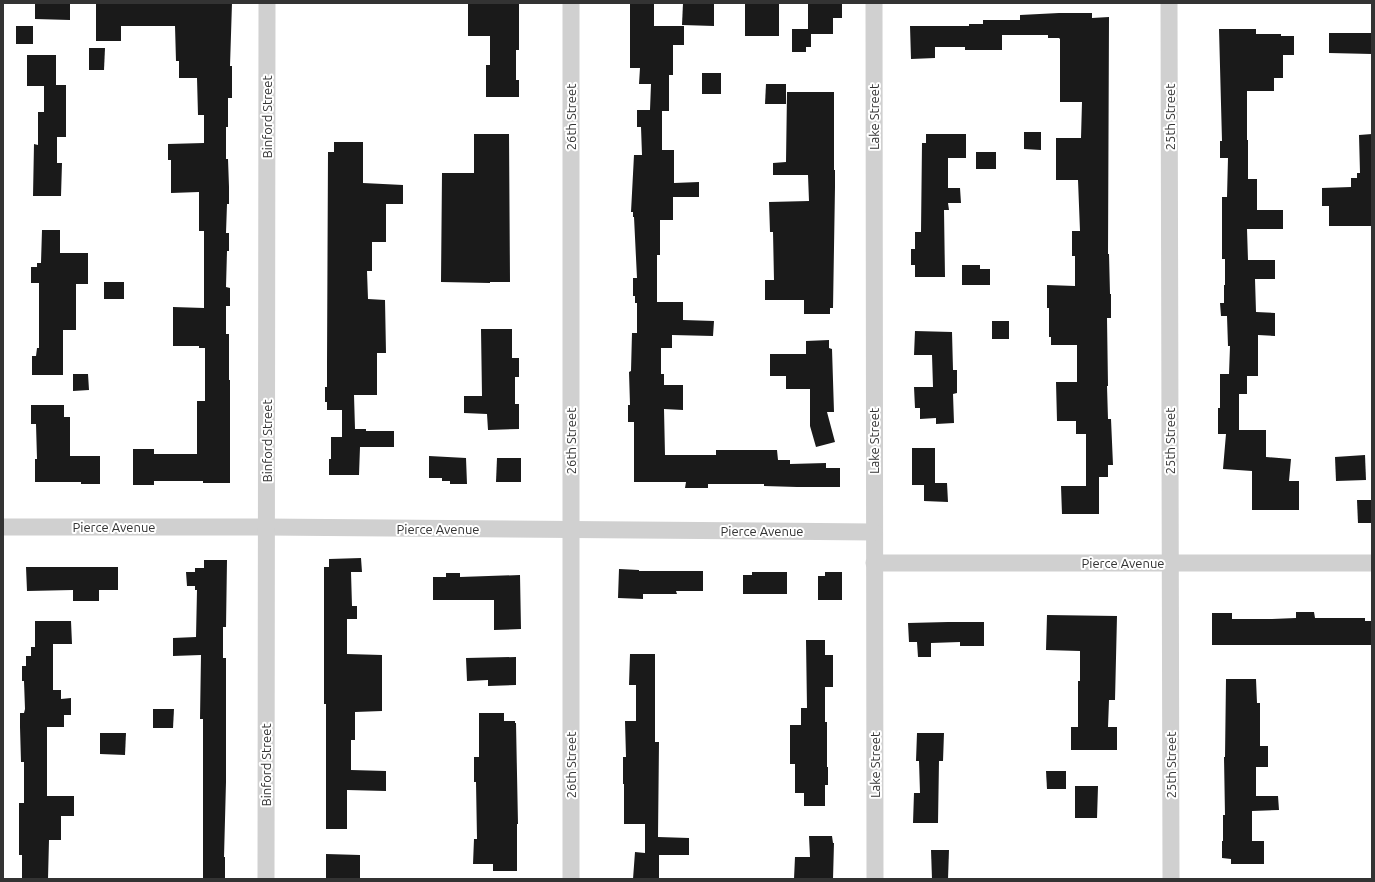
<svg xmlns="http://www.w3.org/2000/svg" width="1375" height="882" font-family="Ubuntu,sans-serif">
<rect width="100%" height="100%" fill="#fff"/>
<!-- building -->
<g fill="#1a1a1a">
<polygon points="35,3 70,3 70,20 35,19"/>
<polygon points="96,3 232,3 230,66 232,66 232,98 228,98 228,127 226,127 226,159 228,159 229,187 229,204 227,204 226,233 229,233 229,251 227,251 226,287 230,288 230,306 226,306 226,334 229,334 229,380 230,380 230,483 203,483 203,481 154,481 154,485 133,485 133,449 154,449 154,454 197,454 197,401 205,401 205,348 199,348 199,346 173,346 173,307 204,308 204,231 199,231 199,192 171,193 171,160 168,160 168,144 204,143 204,115 198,115 197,78 179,78 179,61 176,61 175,26 121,26 121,41 96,41"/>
<polygon points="468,3 519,3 519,50 516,50 516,80 519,80 519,97 486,97 486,65 490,65 490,36 468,36"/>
<polygon points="630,3 654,3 654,26 684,26 684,45 673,45 673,75 669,75 669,111 662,111 662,150 674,150 674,183 699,182 699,197 673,197 673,220 660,220 660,255 657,255 657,302 683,302 683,320 714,321 713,336 672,335 672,348 661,348 661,374 664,374 664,385 683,385 683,410 664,409 665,455 716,455 716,450 777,450 778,460 790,460 790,464 826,463 826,468 840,468 840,487 797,487 764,486 764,484 708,484 708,488 685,488 686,482 634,482 634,422 628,422 628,405 630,405 629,372 631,371 632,333 637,333 637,303 635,303 635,296 633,296 633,278 637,278 634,217 633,217 633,212 631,212 634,155 642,155 641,127 637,127 637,110 650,110 651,84 639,84 640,68 630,68"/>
<polygon points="683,3 714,3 714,26 682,25"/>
<rect x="745" y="3" width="34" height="33"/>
<polygon points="808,3 842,4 842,18 833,18 833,34 811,34 811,47 806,47 806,52 792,52 792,29 808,29"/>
<polygon points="1059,13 1092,13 1092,18 1109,17 1108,254 1109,254 1110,294 1111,294 1111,318 1107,318 1108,386 1107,386 1108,419 1111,419 1113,465 1108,465 1108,477 1099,477 1099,514 1062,514 1061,486 1086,486 1086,434 1076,434 1076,421 1057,421 1056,382 1077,382 1077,345 1051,345 1051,337 1049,337 1049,308 1047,308 1047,285 1075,286 1075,256 1072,256 1072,231 1080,231 1078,180 1056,180 1056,138 1081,138 1082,102 1060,102 1060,39 1059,38 1048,38 1048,35 1002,35 1002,50 965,50 965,47 935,47 935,58 911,59 910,26 969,26 969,24 983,24 983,20 1020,20 1020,15"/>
<rect x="16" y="26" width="17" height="18"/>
<polygon points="1219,29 1256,29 1256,34 1281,34 1281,36 1294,36 1294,55 1283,55 1283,78 1274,78 1274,91 1247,91 1247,140 1248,140 1248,179 1257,179 1257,210 1283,210 1283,229 1247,229 1248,260 1275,260 1275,279 1255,279 1256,312 1275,313 1275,336 1258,335 1258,376 1247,376 1247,394 1239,394 1239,430 1266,430 1266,457 1291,459 1289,481 1299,481 1299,510 1252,510 1252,471 1223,469 1226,434 1218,434 1218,408 1220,408 1220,374 1229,374 1230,346 1228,346 1227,316 1221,316 1220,303 1224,303 1224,285 1225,285 1225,259 1222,259 1222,197 1227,197 1228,158 1220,158 1220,141 1222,141"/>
<polygon points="1329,33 1372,33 1372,54 1329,53"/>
<polygon points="89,48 105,48 104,70 89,70"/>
<polygon points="27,55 56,55 56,85 66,85 66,137 57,137 57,163 62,163 61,196 33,196 34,144 38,145 38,112 44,112 44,86 27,86"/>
<rect x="702" y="73" width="19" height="21"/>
<polygon points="766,84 786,84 786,104 765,104"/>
<polygon points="787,92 834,92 834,170 835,170 835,187 833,308 830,308 830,314 804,314 804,300 765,300 765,280 774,280 773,232 770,232 769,202 809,201 808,175 773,175 773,163 786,162"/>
<polygon points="1024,132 1041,132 1041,150 1024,149"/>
<polygon points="474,134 509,134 510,282 490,282 490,283 441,282 442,173 474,173"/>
<polygon points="926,134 966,134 966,158 948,158 948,188 960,188 961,203 948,203 949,210 944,210 945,277 915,277 915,265 911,265 911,249 915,249 915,232 921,232 922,143 926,143"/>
<polygon points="1372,134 1372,226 1329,226 1329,206 1322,206 1322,188 1351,187 1351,178 1357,178 1357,173 1360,173 1359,135"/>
<polygon points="334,142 363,142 363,183 403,185 403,204 386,204 386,242 372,242 372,271 367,271 368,299 385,300 386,353 377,353 377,395 354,395 355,429 366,429 366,431 394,431 394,447 360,447 359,475 329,475 329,459 331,459 331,437 342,437 342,410 327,410 327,402 325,402 325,387 327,387 327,363 328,152 334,152"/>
<rect x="976" y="152" width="20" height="17"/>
<polygon points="42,230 60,230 60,253 88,253 88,284 76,284 76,330 63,330 63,375 32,375 32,356 36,356 37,348 39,348 39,283 31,283 31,267 37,267 37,263 41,263"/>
<polygon points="962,265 980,265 980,269 990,269 990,285 962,285"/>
<rect x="104" y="282" width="20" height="17"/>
<rect x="992" y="321" width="17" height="18"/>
<polygon points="481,329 512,329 512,358 519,358 519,377 515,377 515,404 519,404 519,429 488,430 487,414 464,413 464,396 482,396"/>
<polygon points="915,331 952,332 953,370 957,370 957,393 953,394 954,423 936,424 936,418 920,419 920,408 915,408 914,387 933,387 932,355 914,355"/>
<polygon points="829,340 829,348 832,349 834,412 827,412 835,442 816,447 810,426 810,389 786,389 786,376 770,376 770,354 806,354 806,341"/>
<polygon points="73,374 88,374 89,390 73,391"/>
<polygon points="31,405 64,405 64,417 70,417 70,456 100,456 100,484 81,484 81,482 35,482 35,459 37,459 36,424 31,424"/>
<polygon points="912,448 935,448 935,483 947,483 948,502 924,501 924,485 912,485"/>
<polygon points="1365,455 1366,480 1336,481 1335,457"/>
<polygon points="429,456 466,458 467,484 450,484 450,481 442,481 442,478 429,478"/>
<polygon points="497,458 521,458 521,482 496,482"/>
<polygon points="1357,500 1372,500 1372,523 1358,523"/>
<polygon points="361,558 362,572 351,572 352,606 357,606 357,619 347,619 347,654 382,655 382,711 355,712 355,740 351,740 351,770 386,771 386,791 347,790 347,829 326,829 326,704 324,704 324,567 329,567 329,559"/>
<polygon points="204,560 227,560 226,627 223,627 223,658 226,658 226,782 224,857 225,857 225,879 203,879 203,719 200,719 201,655 173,656 173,638 196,637 197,590 195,590 195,586 187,586 186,572 195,572 195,568 204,568"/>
<polygon points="26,567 118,567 118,590 99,590 99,601 73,601 73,590 27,591"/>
<polygon points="619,569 639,570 639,571 703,571 703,591 676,591 677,594 643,594 643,599 618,598"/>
<polygon points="752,572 787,572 787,594 743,594 743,575 752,575"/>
<polygon points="825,572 842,572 842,600 818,600 818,576 825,576"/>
<polygon points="446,573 460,573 460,577 520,575 521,629 494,630 494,600 433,600 433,577 446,577"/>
<polygon points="1296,612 1314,612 1315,618 1365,618 1365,621 1372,621 1372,645 1212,645 1212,613 1232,613 1232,619 1272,619 1296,618"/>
<polygon points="1047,615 1117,616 1115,700 1109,700 1108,727 1117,727 1117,750 1071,750 1071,727 1078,727 1078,681 1080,681 1080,651 1046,650"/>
<polygon points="35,621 71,621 72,644 53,644 53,690 61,690 61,699 71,698 71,715 64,715 64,727 47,727 47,796 74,796 74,816 61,816 61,840 49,840 48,879 22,879 22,855 19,855 19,803 24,803 24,762 21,762 20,727 20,713 24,713 25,709 24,681 22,681 22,666 26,666 26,656 31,656 31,647 35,647"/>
<polygon points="948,622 984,622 984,646 960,646 960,642 931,643 931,657 918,657 917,642 909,642 908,623"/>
<polygon points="806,640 825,640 825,655 833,655 833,687 825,687 825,722 827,722 827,767 828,767 828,785 825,785 825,806 804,806 804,793 795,793 795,764 790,764 790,725 801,725 801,708 807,708"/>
<polygon points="630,654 655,654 655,742 659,742 658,837 689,838 689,855 659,855 659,879 633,879 635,852 645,853 645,824 624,824 624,784 623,784 623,757 626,757 625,721 636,721 636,685 629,685"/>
<polygon points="516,657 516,685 488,686 488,680 467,681 466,658"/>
<polygon points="1226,679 1256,679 1257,703 1260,703 1260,746 1268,746 1268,767 1256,767 1256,796 1278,796 1279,810 1252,811 1252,841 1264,841 1264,864 1231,864 1231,859 1222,858 1222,841 1223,841 1223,815 1225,815 1224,757 1225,757"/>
<polygon points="153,709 174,709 173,728 153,728"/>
<polygon points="479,713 504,713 504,721 515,721 515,723 516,723 518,824 517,824 517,871 493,871 493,864 473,864 474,839 477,839 476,782 474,782 474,757 479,757"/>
<polygon points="100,733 126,733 125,755 100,754"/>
<polygon points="917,733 944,733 943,761 939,761 938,823 913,823 914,793 920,793 919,761 916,761"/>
<polygon points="1046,771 1066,771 1066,789 1047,789"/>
<polygon points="1075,786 1098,786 1097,818 1075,818"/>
<polygon points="809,836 832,836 833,843 834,843 833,879 794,879 795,857 810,857"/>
<polygon points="931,850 949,850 948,879 932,879"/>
<polygon points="326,854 360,855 360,879 326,879"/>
</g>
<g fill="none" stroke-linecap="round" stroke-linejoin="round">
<!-- street -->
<g stroke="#d0d0d0" stroke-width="17">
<polyline points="874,3 875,879"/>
<polyline points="1169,3 1171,879"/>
<polyline points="3,527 266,527 874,532"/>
<polyline points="874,563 1372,563"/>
<polyline points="266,879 267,3"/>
<polyline points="571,879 571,3"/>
</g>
</g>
<g text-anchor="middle" stroke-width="4" stroke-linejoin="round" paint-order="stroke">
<!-- street labels -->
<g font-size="13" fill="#333" stroke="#fff">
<text transform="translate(267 117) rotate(-90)" y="5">Binford Street</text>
<text transform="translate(571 117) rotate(-90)" y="5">26th Street</text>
<text transform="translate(874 117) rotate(-90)" y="5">Lake Street</text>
<text transform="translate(1170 117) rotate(-90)" y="5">25th Street</text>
<text transform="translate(267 441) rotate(-90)" y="5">Binford Street</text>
<text transform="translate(571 441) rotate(-90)" y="5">26th Street</text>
<text transform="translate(874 441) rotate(-90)" y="5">Lake Street</text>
<text transform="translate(1170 441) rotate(-90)" y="5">25th Street</text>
<text x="114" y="532">Pierce Avenue</text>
<text x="438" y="534">Pierce Avenue</text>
<text x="762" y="536">Pierce Avenue</text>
<text x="1123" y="568">Pierce Avenue</text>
<text transform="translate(266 765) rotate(-90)" y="5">Binford Street</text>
<text transform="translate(571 765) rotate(-90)" y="5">26th Street</text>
<text transform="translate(875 765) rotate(-90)" y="5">Lake Street</text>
<text transform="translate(1171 765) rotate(-90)" y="5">25th Street</text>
</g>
</g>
<!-- border -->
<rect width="1375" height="882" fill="none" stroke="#333333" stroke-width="8"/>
</svg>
